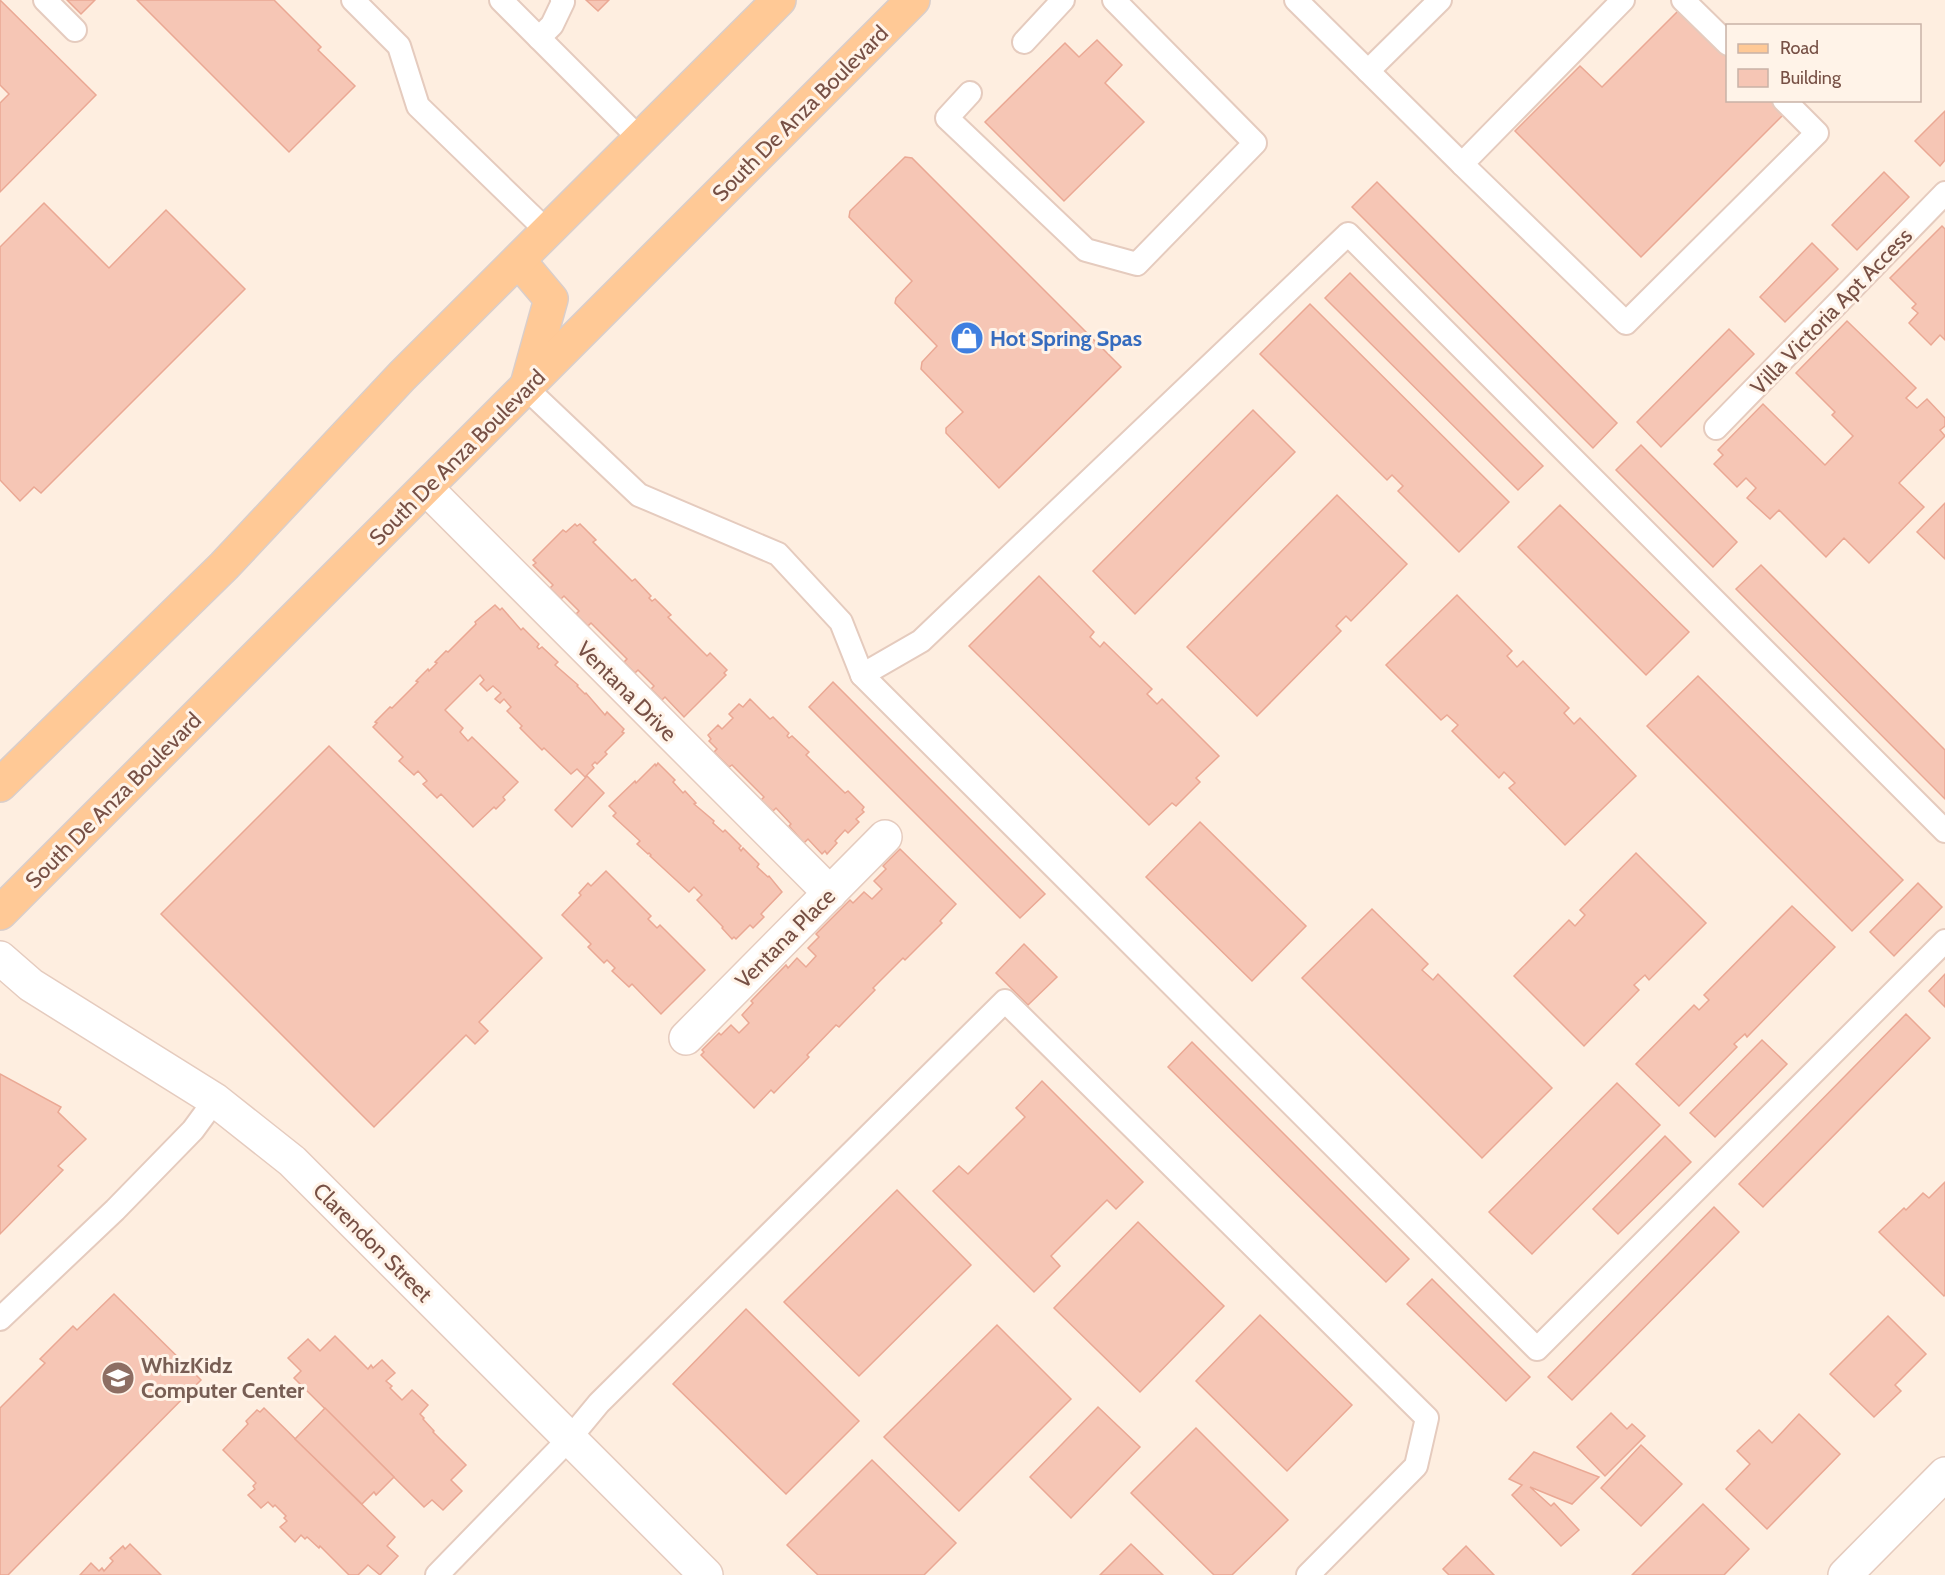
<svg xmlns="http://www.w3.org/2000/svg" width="1945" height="1575" font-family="Cabin,sans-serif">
<rect width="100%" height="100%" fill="#feeee0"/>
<!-- building -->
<g fill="#f6c6b5" stroke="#eaa894" stroke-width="1.5">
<polygon points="0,0 96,95 0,192 0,103 9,94 0,85"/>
<polygon points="67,0 95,0 81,14"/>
<polygon points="137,0 274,0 321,47 318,50 355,86 289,152"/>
<polygon points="586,0 609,0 598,11"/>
<polygon points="1679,10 1728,58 1728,100 1770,100 1784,114 1641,257 1515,131 1580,66 1602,87"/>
<polygon points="1097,40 1122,65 1105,83 1144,122 1064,201 985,122 1065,43 1079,57"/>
<polygon points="1945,111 1945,160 1940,166 1915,141"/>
<polygon points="905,157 912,158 1121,367 999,488 946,433 946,428 963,412 921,369 922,362 937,346 895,303 896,298 912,281 849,217 850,211"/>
<polygon points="1884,172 1909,197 1857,250 1832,225"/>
<polygon points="1377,182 1617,423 1593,448 1352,207"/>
<polygon points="44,203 109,268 166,210 245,289 41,493 34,487 20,501 0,480 0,247"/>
<polygon points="1942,226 1945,229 1945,340 1940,335 1931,345 1909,323 1918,313 1912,308 1916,304 1890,278"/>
<polygon points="1812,243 1838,269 1785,322 1760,297"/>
<polygon points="1350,273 1543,466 1518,490 1325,298"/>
<polygon points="1310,304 1509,502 1459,552 1398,491 1403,486 1392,475 1387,480 1260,354"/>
<polygon points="1847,321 1916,388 1906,398 1917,408 1927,399 1945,418 1945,426 1940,430 1945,436 1899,483 1924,507 1869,563 1844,538 1826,557 1779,510 1770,519 1747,498 1756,488 1746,478 1737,487 1714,464 1723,455 1718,450 1763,404 1825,465 1853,436 1832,415 1835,412 1796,373"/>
<polygon points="1729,329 1754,354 1661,447 1637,422"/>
<polygon points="1253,410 1295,452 1135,614 1093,571"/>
<polygon points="1641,445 1737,542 1713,567 1616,470"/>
<polygon points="1337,495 1407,564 1351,621 1346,616 1336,626 1341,631 1257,716 1187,647"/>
<polygon points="1945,503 1945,559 1917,532"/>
<polygon points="1560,505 1689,632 1646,675 1518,547"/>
<polygon points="575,524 577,526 580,524 596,540 593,542 632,581 635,579 651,596 649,598 652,601 655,599 671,615 668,617 707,656 710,653 727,670 724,673 726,675 684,717 665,697 662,700 651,689 654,686 638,670 635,673 624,662 627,659 591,623 588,626 576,614 579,611 564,596 561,599 550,588 553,585 533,565 536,563 533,560 563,530 566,532"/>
<polygon points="1761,565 1945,750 1945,799 1736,589"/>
<polygon points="1039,576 1094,632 1090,637 1100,647 1104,642 1152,689 1147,694 1157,704 1162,699 1219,756 1196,778 1200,782 1176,806 1172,803 1149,825 969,646"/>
<polygon points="1457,595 1512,651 1507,656 1517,667 1523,661 1569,708 1564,713 1574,724 1580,718 1636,776 1565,845 1509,788 1515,783 1504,772 1499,778 1452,731 1458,725 1447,715 1441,720 1386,665"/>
<polygon points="495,605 500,610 502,608 521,630 523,628 539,644 537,647 539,649 542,647 558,662 555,665 578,685 577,686 585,694 586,693 605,715 607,712 624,729 622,732 624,733 605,752 607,754 597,764 595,762 592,765 594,768 585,777 577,769 571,774 544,748 542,750 520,728 522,726 507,711 511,707 504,699 500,703 495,699 501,693 493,686 487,691 480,684 484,680 480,675 445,710 463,728 460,732 468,741 472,737 518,782 503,797 505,800 496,809 494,807 473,827 441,794 437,798 423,784 427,781 418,771 414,775 399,761 403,757 373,727 377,723 375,722 390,707 392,708 418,682 416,681 428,669 429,671 437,663 435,662 446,651 448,652 476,624 475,622"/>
<polygon points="1698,676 1903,880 1852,931 1647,726"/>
<polygon points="833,682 1045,894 1020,918 809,707"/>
<polygon points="750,699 770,719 773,717 789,733 787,736 789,738 792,736 809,752 806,755 845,793 848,791 864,807 862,810 864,812 856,819 859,822 848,833 845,830 835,841 837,843 827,854 825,851 822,854 808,839 804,843 789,826 791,824 776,808 773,811 761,800 764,797 732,765 729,767 714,752 717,749 709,741 711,739 708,735 718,725 722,729 733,718 729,714 739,704 743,707"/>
<polygon points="329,746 542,958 479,1022 488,1031 475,1044 466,1035 374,1127 161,914"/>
<polygon points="658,763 675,780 673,782 683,793 685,791 696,803 694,804 714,821 713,823 723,832 725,830 741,846 739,848 741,851 743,848 759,864 757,867 768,877 769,876 782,892 761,914 764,917 753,928 750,925 736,939 734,937 732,939 722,928 723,927 697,900 702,895 694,887 689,892 650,856 651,855 649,853 648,854 637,844 640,841 613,816 616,813 609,806 635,781 636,783 655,764 656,766"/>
<polygon points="587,776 604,793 572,827 555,810"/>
<polygon points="1200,822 1306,926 1252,981 1146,877"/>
<polygon points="900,849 956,904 940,921 942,923 905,960 903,958 873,988 875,990 839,1027 836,1025 807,1055 809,1057 774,1093 771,1090 754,1108 701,1055 704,1052 702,1050 719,1033 721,1035 731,1025 739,1033 749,1023 742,1015 753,1003 751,1001 786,965 788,968 797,958 806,967 816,956 808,948 819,937 816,934 850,900 853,903 864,892 872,899 882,889 874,881 886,869 883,866"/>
<polygon points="1636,853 1706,923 1649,980 1645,975 1634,985 1639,990 1584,1046 1514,976 1569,920 1575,926 1585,915 1580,910"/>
<polygon points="606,871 651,916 648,919 657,928 660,925 705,970 661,1014 632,984 629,987 612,971 615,968 607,960 604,963 588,947 591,944 562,915 581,895 579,893 588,883 591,886"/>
<polygon points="1918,883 1942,907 1894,956 1870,932"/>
<polygon points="1792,906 1835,947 1747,1037 1745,1034 1734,1044 1737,1047 1679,1106 1636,1064 1694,1005 1699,1010 1709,1000 1704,995"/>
<polygon points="1372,909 1428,964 1422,970 1433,980 1438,974 1552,1088 1482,1158 1302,978"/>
<polygon points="1024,944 1057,977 1028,1005 996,973"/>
<polygon points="1945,974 1945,1007 1929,991"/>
<polygon points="1906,1014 1930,1038 1763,1207 1739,1184"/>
<polygon points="1762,1040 1787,1064 1715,1137 1690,1113"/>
<polygon points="1192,1042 1409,1259 1386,1282 1168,1067"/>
<polygon points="0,1074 61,1107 58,1112 86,1139 58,1166 63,1170 0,1234"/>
<polygon points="1042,1081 1143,1182 1116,1209 1107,1200 1051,1256 1060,1266 1034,1292 933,1191 959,1166 968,1174 1025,1117 1016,1108"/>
<polygon points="1617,1083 1660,1125 1532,1254 1489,1212"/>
<polygon points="1665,1136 1691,1162 1618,1234 1593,1209"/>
<polygon points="1945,1182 1945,1295 1944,1296 1879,1232 1904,1208 1906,1210 1923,1193 1929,1198"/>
<polygon points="897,1190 971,1265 859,1376 784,1302"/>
<polygon points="1714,1207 1739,1232 1572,1400 1548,1377"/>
<polygon points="1138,1222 1224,1306 1140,1392 1054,1308"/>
<polygon points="1432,1279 1530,1377 1506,1401 1407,1304"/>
<polygon points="114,1294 201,1380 8,1575 0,1575 0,1408 45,1363 40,1359 73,1326 77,1330"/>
<polygon points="746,1309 859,1421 786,1494 673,1384"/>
<polygon points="1260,1315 1352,1405 1287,1471 1196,1381"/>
<polygon points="1888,1316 1926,1354 1895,1385 1901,1391 1874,1417 1830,1374"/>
<polygon points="997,1325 1071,1399 959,1511 884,1437"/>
<polygon points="335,1336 368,1369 371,1365 373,1368 382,1360 395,1373 386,1381 392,1386 390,1388 402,1400 412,1390 428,1405 420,1414 424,1418 423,1419 434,1431 433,1432 466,1465 451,1480 462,1491 443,1510 432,1500 424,1507 294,1378 301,1371 288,1358 308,1339 320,1351"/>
<polygon points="1098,1407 1140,1447 1071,1518 1030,1477"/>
<polygon points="264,1408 395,1537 387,1546 398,1556 380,1575 368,1565 358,1575 349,1575 320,1546 319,1548 307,1537 305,1539 301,1535 295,1542 280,1527 287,1521 284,1518 286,1516 275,1505 273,1507 268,1502 261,1508 248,1495 255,1489 253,1486 256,1483 223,1450 248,1424 246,1421 257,1410 260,1412"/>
<polygon points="325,1408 394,1477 376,1495 374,1492 362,1504 295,1439"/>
<polygon points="1611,1413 1627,1429 1632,1424 1645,1436 1605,1476 1577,1447"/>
<polygon points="1799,1414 1840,1454 1767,1529 1726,1489 1750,1464 1737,1451 1759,1430 1772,1443"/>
<polygon points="1196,1428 1288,1520 1232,1575 1214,1575 1131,1493"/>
<polygon points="1641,1445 1682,1484 1641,1526 1601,1488"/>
<polygon points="1534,1452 1599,1477 1572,1504 1530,1487 1551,1506 1554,1503 1579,1530 1561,1546 1512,1495 1522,1485 1509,1479"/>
<polygon points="872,1460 956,1543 924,1575 818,1575 787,1545"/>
<polygon points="1703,1504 1749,1549 1724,1575 1632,1575"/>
<polygon points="130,1544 161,1575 80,1575 91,1563 99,1571 102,1568 104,1571 113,1561 110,1558 123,1546 125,1549"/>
<polygon points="1131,1544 1163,1575 1100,1575"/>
<polygon points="1466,1546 1494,1575 1449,1575 1443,1569"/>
</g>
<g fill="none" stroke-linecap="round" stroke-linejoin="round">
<defs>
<g id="service">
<polyline points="45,0 75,30"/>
<polyline points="353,0 399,46 418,106 548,232"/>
<polyline points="501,0 640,139"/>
<polyline points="1296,0 1462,164"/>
<polyline points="1623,0 1462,164 1626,323 1817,133 1784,100"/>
<polyline points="1683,0 1728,44"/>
<polyline points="539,38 552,25 563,2 562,0"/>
<polyline points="1024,42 1063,0"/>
<polyline points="1368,71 1440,0"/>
<polyline points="970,93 947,118 1086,250 1137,264 1255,143 1114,0"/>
<polyline points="526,388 639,495 778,554 841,622 862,675 1537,1349 1945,941"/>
<polyline points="1716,428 1945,193"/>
<polyline points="862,675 921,641 1348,234 1945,831"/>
<polyline points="0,1319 115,1210 193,1130 215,1100"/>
<polyline points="437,1575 570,1438 599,1403 1005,1001 1427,1418 1416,1466 1308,1575"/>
</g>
<g id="minor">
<polyline points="426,488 830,893"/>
<polyline points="0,958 31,985 215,1100 292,1161 706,1575"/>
<polyline points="686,1038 885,837"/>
<polyline points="1845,1575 1945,1474"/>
</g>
<g id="primary">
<polyline points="519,261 551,299 527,385"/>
<polyline points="0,785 224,566 402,376 779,0"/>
<polyline points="0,913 913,0"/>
</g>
</defs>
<!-- service casing -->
<use href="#service" stroke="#e5cbbe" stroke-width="26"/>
<!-- minor casing -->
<use href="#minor" stroke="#e5cbbe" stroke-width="36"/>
<!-- primary casing -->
<use href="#primary" stroke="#d9cecb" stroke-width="36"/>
<!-- service -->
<use href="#service" stroke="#fff" stroke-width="22"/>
<!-- minor -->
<use href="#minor" stroke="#fff" stroke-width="33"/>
<!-- primary -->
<use href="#primary" stroke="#ffc996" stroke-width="33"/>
</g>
<!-- icons -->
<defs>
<symbol id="shop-disc" viewBox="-11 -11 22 22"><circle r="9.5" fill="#3f7fe0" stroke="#fff3e8"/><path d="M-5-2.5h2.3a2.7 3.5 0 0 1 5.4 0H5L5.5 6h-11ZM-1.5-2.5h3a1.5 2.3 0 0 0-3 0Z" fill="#fff"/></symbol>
<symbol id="school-disc" viewBox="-11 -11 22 22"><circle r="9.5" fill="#8d6e63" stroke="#fff3e8"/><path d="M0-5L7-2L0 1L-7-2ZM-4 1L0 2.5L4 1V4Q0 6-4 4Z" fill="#fff"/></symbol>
</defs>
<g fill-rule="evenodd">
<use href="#shop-disc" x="948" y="319" width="38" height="38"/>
<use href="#school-disc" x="99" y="1359" width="38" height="38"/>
</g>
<g text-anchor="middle" stroke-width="6" stroke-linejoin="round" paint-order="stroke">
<!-- street labels -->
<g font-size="22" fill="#775045" stroke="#fff3e8">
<text transform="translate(800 113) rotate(-45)" y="8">South De Anza Boulevard</text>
<text transform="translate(1831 311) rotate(-46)" y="8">Villa Victoria Apt Access</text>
<text transform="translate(457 457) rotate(-45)" y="8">South De Anza Boulevard</text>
<text transform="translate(627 691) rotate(45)" y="8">Ventana Drive</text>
<text transform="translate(113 800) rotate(-45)" y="8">South De Anza Boulevard</text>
<text transform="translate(785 938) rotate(-45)" y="8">Ventana Place</text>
<text transform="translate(373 1242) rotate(45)" y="8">Clarendon Street</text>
</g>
<!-- shop labels -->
<g font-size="22" font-weight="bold" fill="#366cbe" stroke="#fff3e8" text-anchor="start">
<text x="990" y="346">Hot Spring Spas</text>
</g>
<!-- education labels -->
<g font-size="22" font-weight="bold" fill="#785e54" stroke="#fff3e8" text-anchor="start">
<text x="141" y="1373">WhizKidz<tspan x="141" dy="25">Computer Center</tspan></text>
</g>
</g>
<!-- legend -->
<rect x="1726" y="24" width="195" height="78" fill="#fff3e8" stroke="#c9b2a7" stroke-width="1.5"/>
<rect x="1738" y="44" width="30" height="9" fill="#ffc996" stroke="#c9b2a7" stroke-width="1.5"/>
<text x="1780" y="54" font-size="18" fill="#775045">Road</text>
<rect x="1738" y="69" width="30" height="18" fill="#f6c6b5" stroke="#c9b2a7" stroke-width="1.5"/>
<text x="1780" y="84" font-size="18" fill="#775045">Building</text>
</svg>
